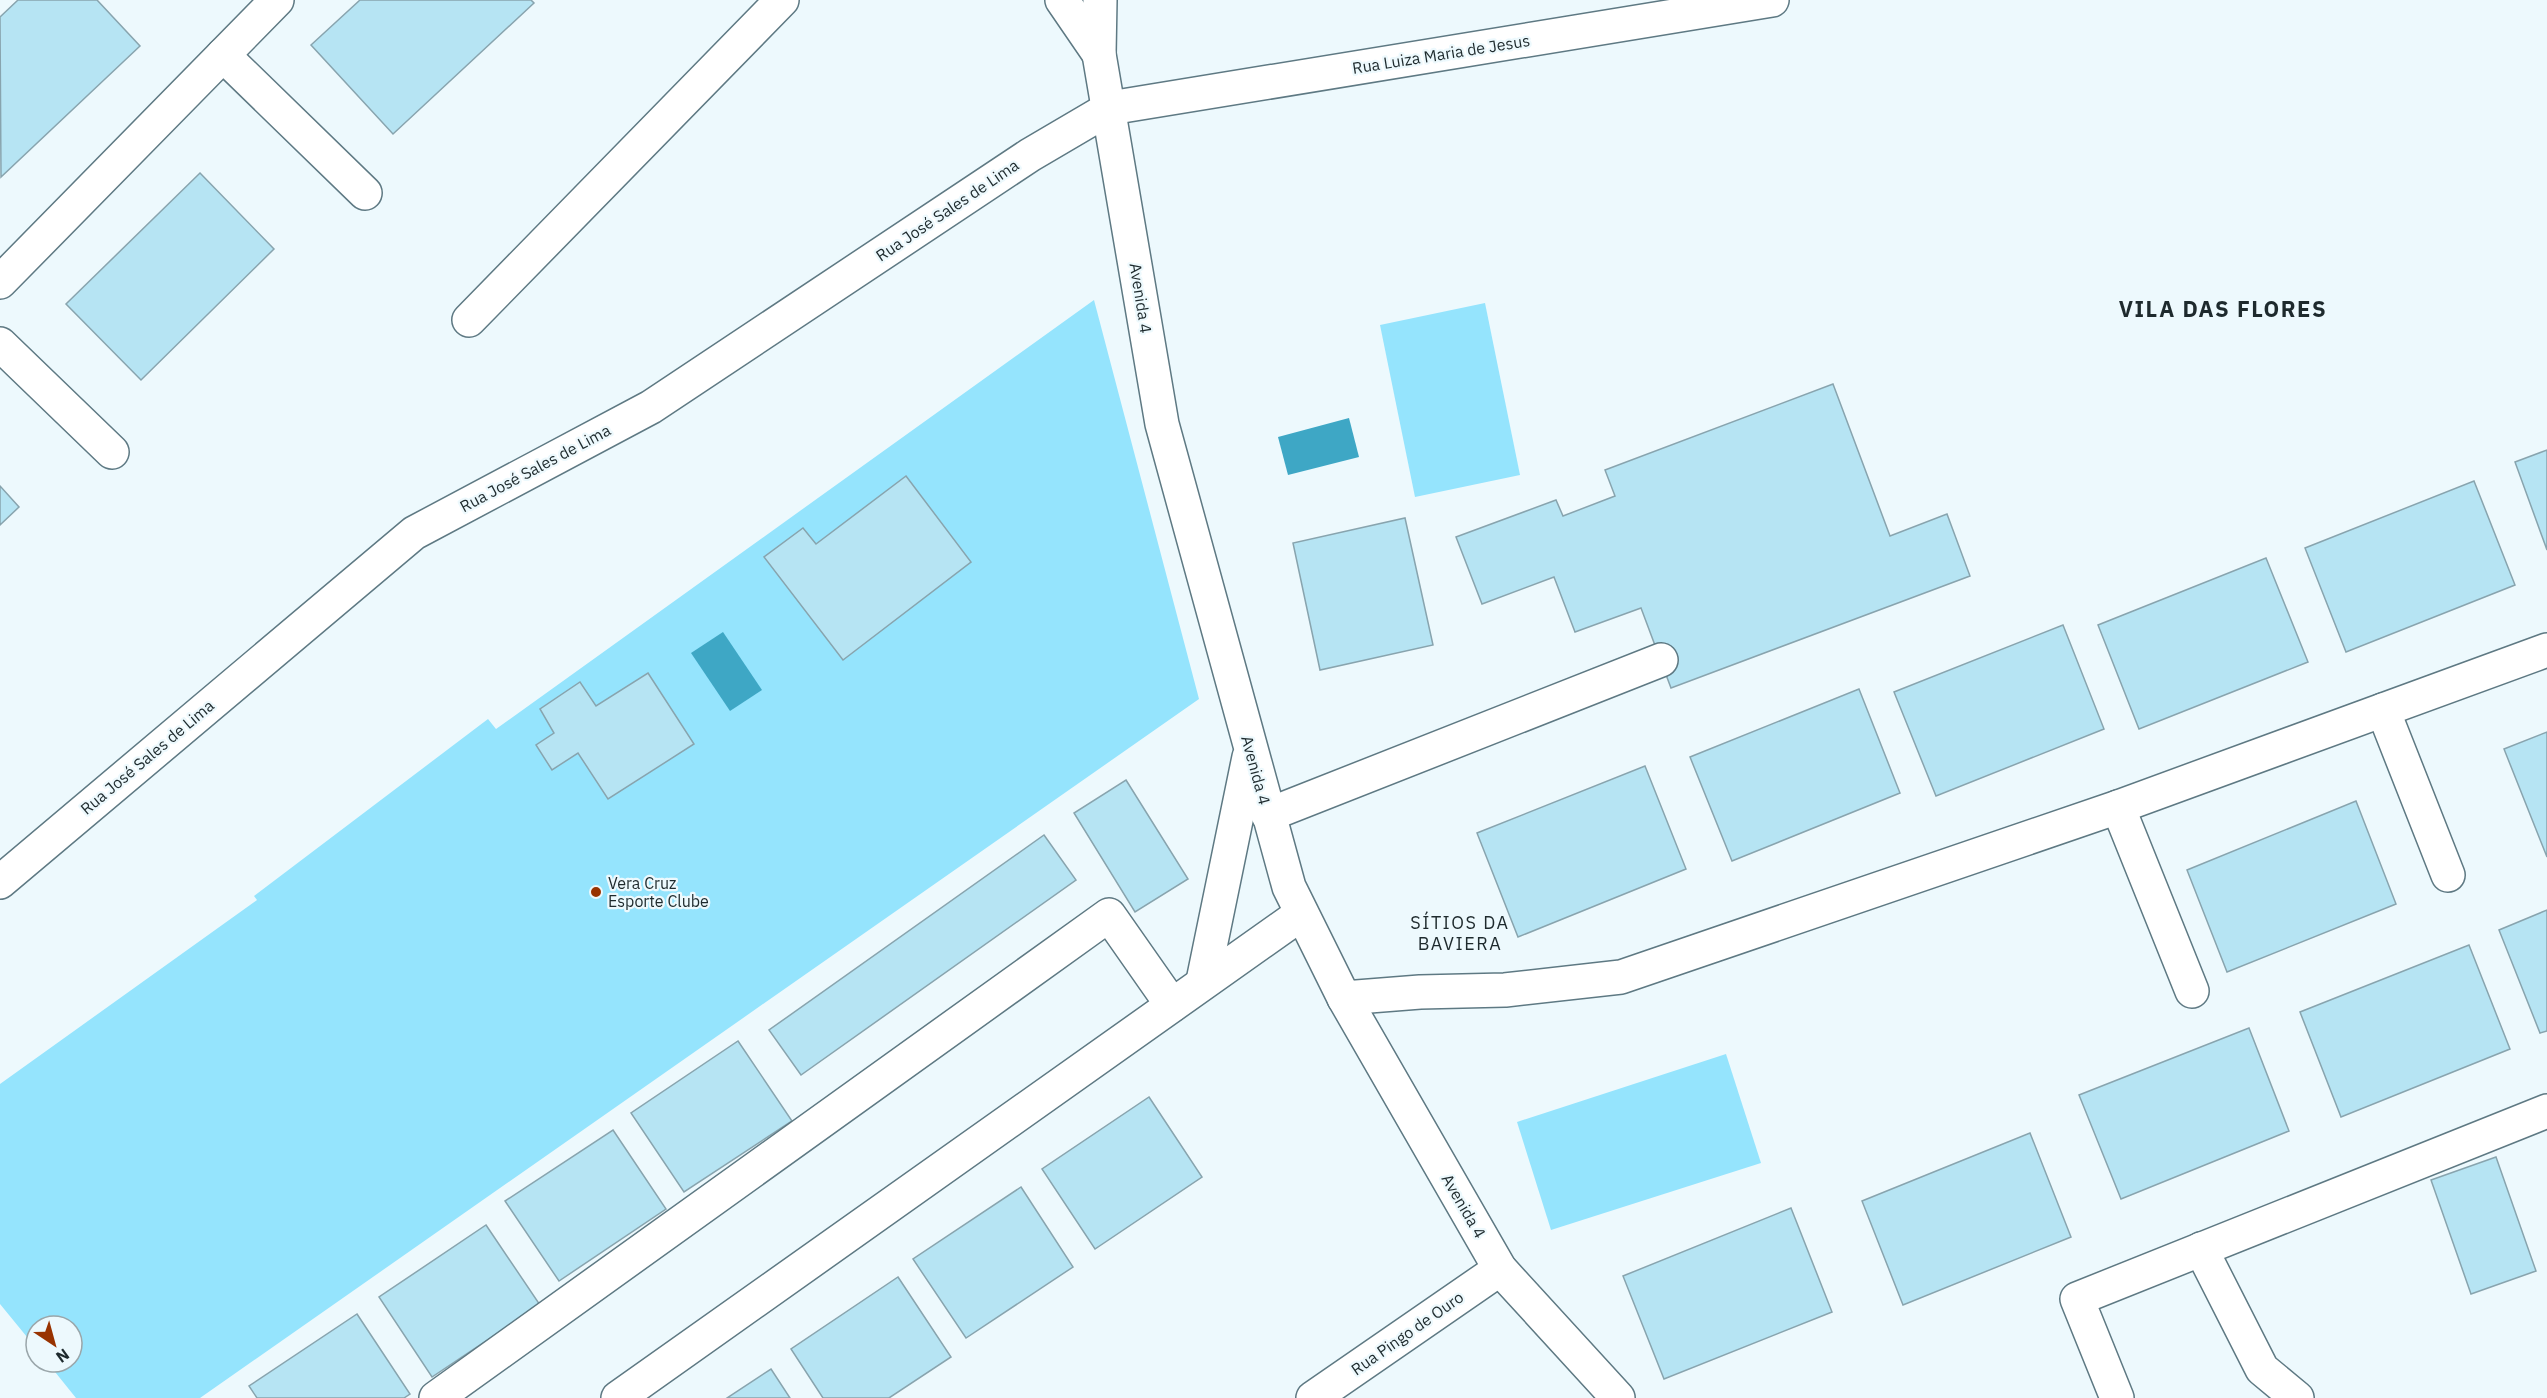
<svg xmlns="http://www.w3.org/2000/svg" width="2547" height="1398" font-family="'IBM Plex Sans',sans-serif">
<rect width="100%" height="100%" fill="#edf9fd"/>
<!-- green -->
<g fill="#95e4fd">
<polygon points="1094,300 1199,699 200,1398 76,1398 47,1362 72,1362 72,1326 36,1326 36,1348 0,1304 0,1084 257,900 254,896 488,719 496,729"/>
<polygon points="1485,303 1520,475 1415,497 1380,325"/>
<polygon points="1726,1054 1761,1163 1551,1230 1517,1122"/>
</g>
<!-- water -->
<g fill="#3ea7c5">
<polygon points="1349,418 1359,457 1288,475 1278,437"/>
<polygon points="723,632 762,690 730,711 691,653"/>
</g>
<!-- building -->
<g fill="#b6e4f3" stroke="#88a4ae" stroke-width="1.5">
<polygon points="18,0 97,0 140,46 1,177 0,17"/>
<polygon points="360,0 531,0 534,3 393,134 311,45"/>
<polygon points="200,173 274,249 141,380 66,304"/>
<polygon points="1833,384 1890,536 1947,514 1970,576 1671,688 1641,608 1575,632 1554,577 1482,604 1456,537 1556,500 1563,516 1615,496 1605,470"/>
<polygon points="2547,450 2547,550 2515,462"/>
<polygon points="906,476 971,562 843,660 764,557 803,528 816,544"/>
<polygon points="2474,481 2515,585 2346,652 2305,548"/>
<polygon points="0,486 19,507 0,525"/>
<polygon points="1405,518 1433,645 1320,670 1293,543"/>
<polygon points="2266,558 2308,662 2139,729 2098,625"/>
<polygon points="2063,625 2104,729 1936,796 1894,692"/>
<polygon points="648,673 694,744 608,799 578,753 552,770 536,745 554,733 540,709 580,682 596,706"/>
<polygon points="1859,689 1900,793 1732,861 1690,757"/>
<polygon points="2547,732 2547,857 2504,749"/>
<polygon points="1645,766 1686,869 1518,937 1477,833"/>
<polygon points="1126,780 1188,879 1135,912 1074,813"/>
<polygon points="2356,801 2396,904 2227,972 2187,870"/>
<polygon points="1044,835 1076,880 801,1075 769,1030"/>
<polygon points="2547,910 2547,1031 2540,1033 2499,930"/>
<polygon points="2469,945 2510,1049 2341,1117 2300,1012"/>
<polygon points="2249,1028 2289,1131 2121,1199 2079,1095"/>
<polygon points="738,1041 792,1121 684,1192 631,1113"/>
<polygon points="1149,1097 1202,1177 1095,1249 1042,1169"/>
<polygon points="613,1130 666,1209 559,1281 505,1201"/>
<polygon points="2030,1133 2071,1237 1903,1305 1862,1201"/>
<polygon points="2496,1157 2536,1271 2471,1294 2431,1180"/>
<polygon points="1021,1187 1073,1267 966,1338 913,1259"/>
<polygon points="1791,1208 1832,1312 1664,1379 1623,1276"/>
<polygon points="486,1225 540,1305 432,1377 379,1297"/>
<polygon points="898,1277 951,1357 889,1398 823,1398 791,1349"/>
<polygon points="357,1314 410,1394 404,1398 257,1398 249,1386"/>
<polygon points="771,1369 790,1398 727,1398"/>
</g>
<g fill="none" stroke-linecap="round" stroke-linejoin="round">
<defs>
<g id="minor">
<polyline points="1062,0 1099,54"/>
<polyline points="1100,0 1099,54 1162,424 1289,887 1344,998 1500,1269 1618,1398"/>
<polyline points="223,55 365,193"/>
<polyline points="0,282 277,0"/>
<polyline points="469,320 782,0"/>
<polyline points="0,344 112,452"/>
<polyline points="2383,710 2448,875"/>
<polyline points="2118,807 2192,991"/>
<polyline points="1268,815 1661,660"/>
<polyline points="0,882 414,533 651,407 1030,155 1110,108 1772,0"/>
<polyline points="1203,981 1249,757"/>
<polyline points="1344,998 1420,992 1505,990 1621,977 2118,807 2547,650"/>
<polyline points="2201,1249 2262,1369 2297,1398"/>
<polyline points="436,1398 1109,915 1172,1005"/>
<polyline points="618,1398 1301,914"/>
<polyline points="1313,1398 1500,1269"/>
<polyline points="2117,1398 2077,1299 2547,1111"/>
</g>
</defs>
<!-- minor casing -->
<use href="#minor" stroke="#5e7983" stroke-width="36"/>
<!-- minor -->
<use href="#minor" stroke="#fff" stroke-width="33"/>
</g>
<!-- markers -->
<circle fill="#983301" stroke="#edf9fd" stroke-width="2" cx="596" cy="892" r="6"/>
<g text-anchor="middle" stroke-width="4.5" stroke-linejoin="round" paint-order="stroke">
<!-- street labels -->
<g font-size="16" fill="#1e2a2d" stroke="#edf9fd">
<text transform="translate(1441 54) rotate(-9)" y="6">Rua Luiza Maria de Jesus</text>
<text transform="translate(947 210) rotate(-34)" y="6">Rua José Sales de Lima</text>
<text transform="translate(1141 298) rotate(81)" y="6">Avenida 4</text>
<text transform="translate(535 468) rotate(-28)" y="6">Rua José Sales de Lima</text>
<text transform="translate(147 757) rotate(-40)" y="6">Rua José Sales de Lima</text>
<text transform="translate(1256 770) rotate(75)" y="6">Avenida 4</text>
<text transform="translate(1464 1206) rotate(60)" y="6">Avenida 4</text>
<text transform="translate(1407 1333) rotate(-35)" y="6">Rua Pingo de Ouro</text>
</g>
<!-- poi labels -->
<g font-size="16" fill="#1e2a2d" stroke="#edf9fd" text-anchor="start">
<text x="608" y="889">Vera Cruz<tspan x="608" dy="18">Esporte Clube</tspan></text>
</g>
<!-- neighbourhood labels -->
<g font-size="18" letter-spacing="1.5" fill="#1e2a2d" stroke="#edf9fd">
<text x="1460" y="929">SÍTIOS DA<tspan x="1460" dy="21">BAVIERA</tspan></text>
</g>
<!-- district labels -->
<g font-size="22" font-weight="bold" letter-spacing="1.5" fill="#1e2a2d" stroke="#edf9fd">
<text x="2223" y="317">VILA DAS FLORES</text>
</g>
</g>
<!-- north arrow -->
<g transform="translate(54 1344) rotate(144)"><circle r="28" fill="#edf9fd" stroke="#9aa6aa" stroke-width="1.5"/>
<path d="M0-4.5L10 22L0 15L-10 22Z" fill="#983301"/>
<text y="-9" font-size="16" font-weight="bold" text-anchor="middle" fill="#1e2a2d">N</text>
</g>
</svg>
